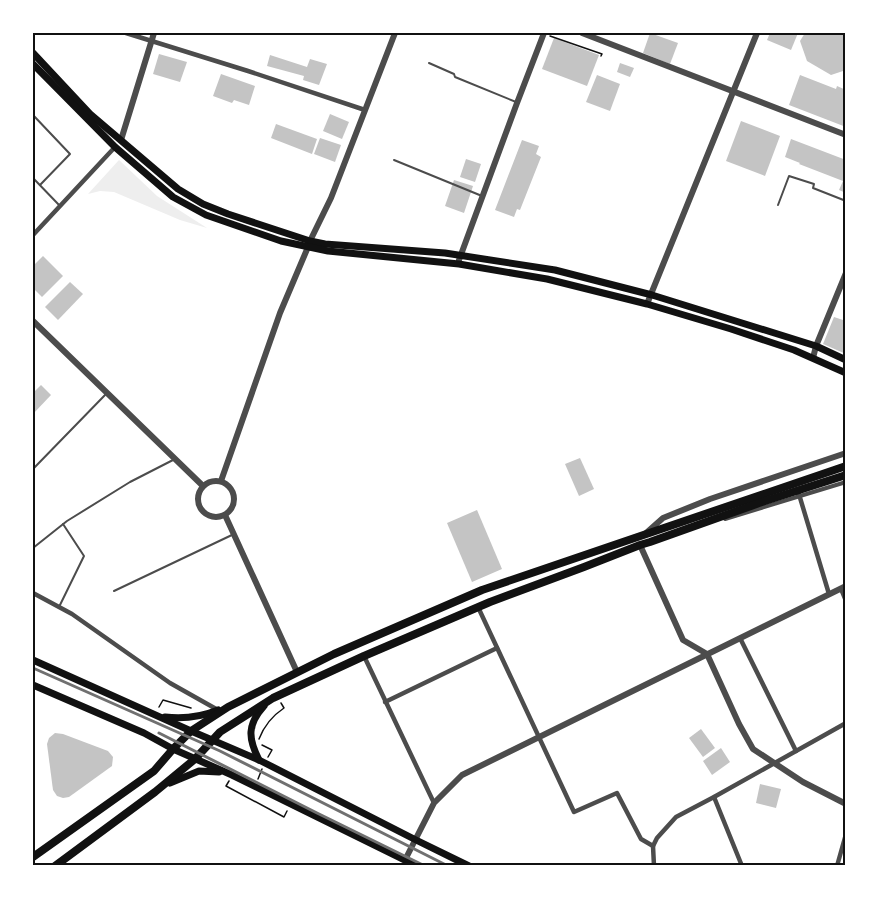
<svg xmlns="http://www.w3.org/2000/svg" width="879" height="899" font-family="'Public Sans',sans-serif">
<rect width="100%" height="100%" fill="#fff"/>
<!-- green -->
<polygon fill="#eee" points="119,160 157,196 207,228 180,220 114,192 100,191 88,194"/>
<!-- building -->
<g fill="#c4c4c4">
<polygon points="650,33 678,43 670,64 643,53"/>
<polygon points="770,33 798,33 791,50 767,40"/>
<polygon points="805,33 846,33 846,70 831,75 807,61 800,41"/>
<polygon points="554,38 599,55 587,86 542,69"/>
<polygon points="159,54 187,62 180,82 153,74"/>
<polygon points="270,55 307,67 310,59 327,64 319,85 303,80 304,76 267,66"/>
<polygon points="620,63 634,68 630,77 617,72"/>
<polygon points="221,74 255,86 249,105 234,100 232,103 213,96"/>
<polygon points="597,75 620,84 610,111 586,102"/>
<polygon points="800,75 836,89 837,86 846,90 846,127 789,105"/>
<polygon points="330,114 349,122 342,139 323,131"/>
<polygon points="741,121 780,136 765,176 726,161"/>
<polygon points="276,124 317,139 312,154 271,138"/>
<polygon points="320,138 341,145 335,162 314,154"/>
<polygon points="791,139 846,160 846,193 839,190 843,181 799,164 800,163 785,157"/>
<polygon points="522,140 539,146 536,154 541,157 520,210 517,209 514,217 495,210"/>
<polygon points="466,159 481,164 475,182 460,177"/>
<polygon points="454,180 473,186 464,213 445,206"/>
<polygon points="43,256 63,276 42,297 33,288 33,266"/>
<polygon points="70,282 83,294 58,320 45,307"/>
<polygon points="834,317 846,321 846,354 823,344"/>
<polygon points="41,385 51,395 33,414 33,393"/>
<polygon points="580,458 594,489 579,496 565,464"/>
<polygon points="477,510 502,569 472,582 447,523"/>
<polygon points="701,729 715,748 703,757 689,738"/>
<polygon points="55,733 63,734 108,751 113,757 112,766 69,797 63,798 57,796 53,790 47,744 49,738"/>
<polygon points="721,748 730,762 712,775 703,761"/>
<polygon points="760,784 781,789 776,808 756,803"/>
</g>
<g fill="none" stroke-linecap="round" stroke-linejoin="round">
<!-- path -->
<g stroke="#111" stroke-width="1.5">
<polyline points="550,36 602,54 601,56"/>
<polyline points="159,707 163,700 191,708"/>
<path d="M259,739C264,726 272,716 284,708L281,703"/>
<polyline points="262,745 272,750 268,757"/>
<polyline points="258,779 262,769"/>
<polyline points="229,781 226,786 284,817 287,811"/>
</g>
<!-- service -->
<g stroke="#4c4c4c" stroke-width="2">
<polyline points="429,63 454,74 455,77 516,102"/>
<polyline points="33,115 70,154 40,185"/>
<polyline points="394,160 482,196"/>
<polyline points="33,178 60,206"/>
<polyline points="778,205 789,176 814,184 813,188 846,201"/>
<polyline points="33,469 106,394"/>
<polyline points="33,548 67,521 130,482 173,460"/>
<polyline points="114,591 234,534"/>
<polyline points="59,607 84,556 63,524"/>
</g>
<!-- pedestrian -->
<polyline stroke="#4c4c4c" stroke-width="4" points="725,519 846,482"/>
<!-- minor -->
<g stroke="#4c4c4c" stroke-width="4.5">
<polyline points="126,33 248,71 365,110"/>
<polyline points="33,235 115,147"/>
<polyline points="798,491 829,594"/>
<polyline points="841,589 846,601"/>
<polyline points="33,593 72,614 170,683 218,710"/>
<polyline points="478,607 574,812 617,793 641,839 653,846"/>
<polyline points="740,638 796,751"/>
<polyline points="364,656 434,803"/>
<polyline points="385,702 497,648"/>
<polyline points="714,797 742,866"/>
<polyline points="654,866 653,846 657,838 676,817 714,797 846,723"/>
<polyline points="837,866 846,834"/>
</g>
<!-- tertiary -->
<g stroke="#4c4c4c" stroke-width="6">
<polyline points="582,33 846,135"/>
<polyline points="121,140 154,33"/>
<polyline points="459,260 517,103 544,33"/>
<polyline points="647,304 757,33"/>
<polyline points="33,321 203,486"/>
<polyline points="813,358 816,346 846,273"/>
<circle cx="216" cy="499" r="18"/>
<polyline points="221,481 280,313 308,247 310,241 331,198 395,33"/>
<polyline points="225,515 297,672"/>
<polyline points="645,534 663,518 710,499 846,453"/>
<polyline points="640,545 683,640 707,654 739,724 753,749 803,782 846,804"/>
<polyline points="405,860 434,803 462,775 846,586"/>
</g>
<!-- secondary -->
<g stroke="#111" stroke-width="7">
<polyline points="33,53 90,114 178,189 203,204 228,214 310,241 325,244 445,253 555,270 652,295 816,346 846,360"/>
<polyline points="33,64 115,147 173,197 206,215 281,241 328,251 459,264 547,279 647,304 731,329 794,350 846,373"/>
<polyline points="33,660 191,731 259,760 416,840 469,866"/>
<polyline points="33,685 144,733 173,749 232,775 417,866"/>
<path d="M165,717C183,719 201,717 218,710"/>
<path d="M259,760C248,738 247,725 264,706"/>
<polyline points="170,783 199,771 219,772"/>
</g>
<!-- primary -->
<g stroke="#111" stroke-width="8">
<polyline points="33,857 154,771 173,749 191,731 228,707 334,654 482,590 846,466"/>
<polyline points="55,866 155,792 195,759 220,732 273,698 364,656 490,602 584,567 640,545 650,542 765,501 846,475"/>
</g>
<!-- rail -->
<g stroke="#707070" stroke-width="3">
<polyline points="33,668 220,751 448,866"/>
<polyline points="159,733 317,813 425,866"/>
</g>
</g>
<!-- border -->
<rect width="879" height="899" fill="none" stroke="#ffffff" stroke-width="69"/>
<rect x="34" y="34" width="810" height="830" fill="none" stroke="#111" stroke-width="2"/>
</svg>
